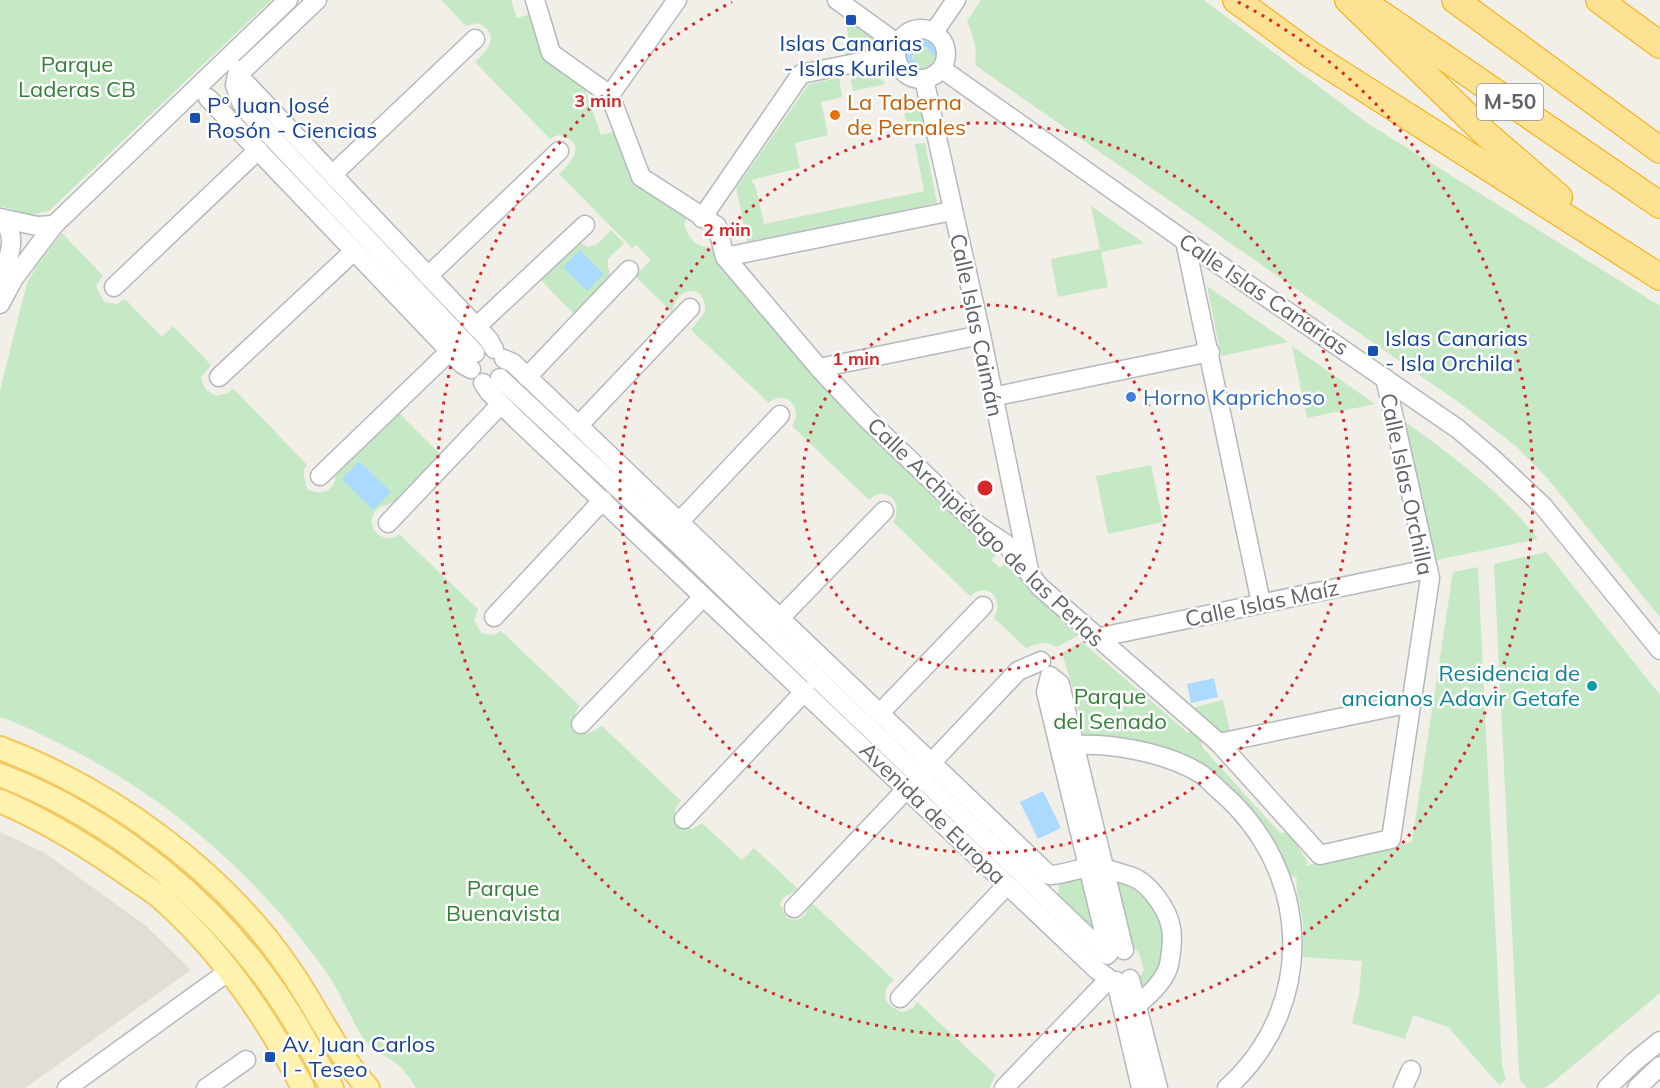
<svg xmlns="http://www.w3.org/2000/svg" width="1660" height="1088" font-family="Mulish,sans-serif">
<rect width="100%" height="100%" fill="#f1efe8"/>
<!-- education -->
<polygon fill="#e1ded6" points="0,832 45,853 146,926 191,970 25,1088 0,1088"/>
<!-- green -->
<g fill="#c5e8c5">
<polygon points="0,0 271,0 49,211 31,215 0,206"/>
<path d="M441,0H511L517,18L531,14L584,86L601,135L617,131L632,171L689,214L684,224C690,241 695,247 714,248L1002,549L991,560L1000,568L1009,559L1077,628L1079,635L1057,647C1045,640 1038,643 1026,648L994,618C1005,598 987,581 970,596L893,522C905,502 885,484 869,500L792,426C805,409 785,388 769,403L691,330L705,312C708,285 677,283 672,312L635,276L651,260L636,245L632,248L559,174C573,162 588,141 558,135L550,139L475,62C488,50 502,34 478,23L466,26Z"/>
<path d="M981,0H1204L1367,123L1660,306V617L1548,479L1517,447L1464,406L975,65C977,49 974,36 967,21Z"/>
<path d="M851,20L873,37L876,45C871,56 857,54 846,56L845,47L850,46L846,23Z"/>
<path d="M928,47L931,53L938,52L937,48C941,63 931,77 914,72H918L912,55Z"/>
<polygon points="869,68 875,69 885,84 853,91 849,71"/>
<polygon points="839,78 842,97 821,102 828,135 795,143 800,168 751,180 756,188 764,224 924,191 915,144 925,143 937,203 748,244 736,188 809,84"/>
<path d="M902,99C921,102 920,106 925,123L907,127Z"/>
<polygon points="1091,206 1144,243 1101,252 1108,287 1058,297 1051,259 1100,249"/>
<polygon points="611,230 624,243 608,259 608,267 611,275 574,314 540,279 579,242 588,247 596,245"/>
<path d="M62,233L103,276L96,286L104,302L117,304L125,299L162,337L173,326L211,365L201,378L205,389L216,396L228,393L233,388L307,465L303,471L307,489C323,496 334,492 336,474L399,413L440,454C425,470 411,489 394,502C387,507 379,504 374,513C365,530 385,546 399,534L478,609L474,620L481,633L494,635L501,631L580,706C570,716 575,730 589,733L602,726L677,797L681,801C672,811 673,817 681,827L692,829L702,823L742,860L754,848L798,889L783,898L780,904L787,918C801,923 807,915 811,902L894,980C878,992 885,1007 903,1012L913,1008L917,1002L996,1075L989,1088H416C411,1079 404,1070 396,1063C384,1054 374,1053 364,1039C350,1018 341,993 326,972C256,873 160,790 50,739C34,731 17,722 0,717V391L27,283L37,266Z"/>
<polygon points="1207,286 1288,342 1221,356"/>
<polygon points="1292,346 1375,404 1307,418"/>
<path d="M1401,419C1451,455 1500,490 1538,539L1432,561Z"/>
<polygon points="1151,465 1163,522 1108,534 1096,476"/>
<polygon points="1546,552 1660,695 1660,993 1552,1083 1544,1088 1527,1088 1520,1080 1519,1073 1494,564"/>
<path d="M1478,567L1502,1065L1506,1080L1499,1085L1448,1027L1413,1015L1405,1039L1352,1023L1359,995L1362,961L1302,957C1303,943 1304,931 1302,917C1300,903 1295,892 1297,878L1288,875L1277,848L1267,832L1244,801L1204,766L1151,744L1084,738L1074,693L1062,653L1082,642L1188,733L1194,727L1201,737L1202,747L1280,833L1288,832L1308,862L1305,866L1412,842L1453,572Z"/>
<polygon points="1223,700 1230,731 1217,733 1188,709"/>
<polygon points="1084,876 1095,926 1092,929 1058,897 1059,883"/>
<path d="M1113,878C1119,881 1128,883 1134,887C1161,904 1169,941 1158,970C1155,978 1148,986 1142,993L1137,981L1144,970C1141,959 1140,949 1129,945Z"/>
</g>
<!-- water -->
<g fill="#aadaff">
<path d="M924,37L934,43L938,52L933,55L927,47L913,53L912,58L916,61V66L920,70L914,72C901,63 900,49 912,38Z"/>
<polygon points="580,250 604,274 587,291 563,267"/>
<polygon points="359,461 391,492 373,510 342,479"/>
<polygon points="1214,678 1218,697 1191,703 1187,684"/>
<polygon points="1043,791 1061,828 1038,839 1020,802"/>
</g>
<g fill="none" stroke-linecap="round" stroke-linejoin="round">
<defs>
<g id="minor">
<polyline points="317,0 238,75 489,340 494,349"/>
<polyline points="535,0 551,53 610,95 641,177 717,226 725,257 819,368 865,417 979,526 1006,544 1040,587 1219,743 1320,855 1391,839 1430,578 1385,378"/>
<polyline points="837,0 898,44"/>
<circle cx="921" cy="54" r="25"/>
<polyline points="934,32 956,0"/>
<polyline points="942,69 1185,241 1458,429 1492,458 1543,506 1660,650"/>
<polyline points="238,70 235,85 241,102 249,113 475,353"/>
<polyline points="924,79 981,335 1029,570"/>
<polyline points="610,95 677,0"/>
<polyline points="208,98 462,364 471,369"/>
<polyline points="333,174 475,39"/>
<path d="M0,218C24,238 2,265 1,291"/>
<polyline points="0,218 37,226 54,225"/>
<polyline points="702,218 801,74 896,55"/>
<polyline points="1185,241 1261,603"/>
<polyline points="725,257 952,211"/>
<polyline points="428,276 559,151"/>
<polyline points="114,287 258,150"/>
<polyline points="0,304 14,278 54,225 288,0"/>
<polyline points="476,327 585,225"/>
<path d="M504,359L513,363L1049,875C1062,875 1073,870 1085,868C1098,865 1117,872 1130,876C1148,881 1168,909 1171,928C1173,938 1171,954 1169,965C1165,980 1150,995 1138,1004"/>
<polyline points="819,368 981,335"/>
<polyline points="219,377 354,251"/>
<polyline points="527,377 629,270"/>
<polyline points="500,378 680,546 826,687 1107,955"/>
<polyline points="483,383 489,392 515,418 1097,970 1107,977"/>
<polyline points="992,397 1210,352"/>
<polyline points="578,426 690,308"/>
<polyline points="320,476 450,351"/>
<polyline points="679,522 780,415"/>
<polyline points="388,523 501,404"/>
<polyline points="494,617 603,500"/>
<polyline points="780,618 884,511"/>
<polyline points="1096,638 1428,569"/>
<polyline points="880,713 983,606"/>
<polyline points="581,724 703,597"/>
<polyline points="1219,743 1411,703"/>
<path d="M1065,746C1105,741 1166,752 1201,774C1208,779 1214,786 1221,792C1312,871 1318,1006 1227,1088"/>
<polyline points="684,819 805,691"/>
<polyline points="794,908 1018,671 1041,661"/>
<polyline points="1109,953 1046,692 1050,676 1060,684 1065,706 1124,950"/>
<polyline points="1130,979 1158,1088"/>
<polyline points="1116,981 1141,1088"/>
<polyline points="900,998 1007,885"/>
<polyline points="67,1088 229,971"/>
<polyline points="206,1088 246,1060"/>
<polyline points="1004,1088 1109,979"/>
<polyline points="1403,1088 1411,1070"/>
<polyline points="1607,1088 1634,1062 1660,1041"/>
<polyline points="1637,1088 1660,1066"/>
</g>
<g id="major">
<path d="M0,748C111,790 223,871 290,970C317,1009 336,1053 368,1088"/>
<path d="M0,775C113,818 221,906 286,1008C303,1034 317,1062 332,1088"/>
<path d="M0,801C45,820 87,846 127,874C138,882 150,889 161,898C221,951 267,1017 303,1088"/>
</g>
<g id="highway">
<polyline points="1236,0 1310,54 1660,277"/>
<polyline points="1348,0 1486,134 1559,197"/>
<polyline points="1455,0 1660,150"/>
<polyline points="1599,0 1660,45"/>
<polyline points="1375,10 1660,205"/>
</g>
</defs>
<!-- minor casing -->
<use href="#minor" stroke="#b5b8bc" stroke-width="21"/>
<!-- major casing -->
<use href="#major" stroke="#f2c960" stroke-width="26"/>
<!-- highway casing -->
<use href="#highway" stroke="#f9ab00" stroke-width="28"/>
<!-- minor -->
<use href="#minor" stroke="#fff" stroke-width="18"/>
<!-- major -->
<use href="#major" stroke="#fff2af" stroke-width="22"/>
<!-- highway -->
<use href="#highway" stroke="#fde293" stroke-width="26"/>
</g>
<!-- distance rings -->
<g fill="none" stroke="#d62828" stroke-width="3" stroke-dasharray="3 6">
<circle cx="985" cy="488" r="183"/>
<circle cx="985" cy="488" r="365"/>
<path d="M1238 2A548 548 0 1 1 732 2"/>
</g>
<!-- markers -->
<g fill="#1a4fb4" stroke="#fff" stroke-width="2">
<rect x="845" y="14" width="12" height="12" rx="3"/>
<rect x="189" y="112" width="12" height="12" rx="3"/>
<rect x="1367" y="345" width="12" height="12" rx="3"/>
<rect x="264" y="1051" width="12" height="12" rx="3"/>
</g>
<circle fill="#e8710a" stroke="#fff" stroke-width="2" cx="835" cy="115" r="6"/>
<circle fill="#3f7fe0" stroke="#fff" stroke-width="2" cx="1131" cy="397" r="6"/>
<circle fill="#0f9aa8" stroke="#fff" stroke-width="2" cx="1592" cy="686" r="6"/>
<g text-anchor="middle" stroke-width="5" stroke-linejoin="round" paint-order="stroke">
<!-- shield labels -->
<rect fill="#fff" stroke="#8f9295" stroke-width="1.5" x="1477" y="84" width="66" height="36" rx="4.5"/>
<g font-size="21" font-weight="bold" fill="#5f6368">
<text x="1510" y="109">M-50</text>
</g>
<!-- transit labels -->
<g font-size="22" fill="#164399" stroke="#fff" text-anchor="start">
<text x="851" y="51" text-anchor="middle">Islas Canarias<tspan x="851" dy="25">- Islas Kuriles</tspan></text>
<text x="207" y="113">Pº Juan José<tspan x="207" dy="25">Rosón - Ciencias</tspan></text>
<text x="1385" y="346">Islas Canarias<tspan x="1385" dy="25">- Isla Orchila</tspan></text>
<text x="282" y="1052">Av. Juan Carlos<tspan x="282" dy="25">I - Teseo</tspan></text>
</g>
<!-- park labels -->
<g font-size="22" fill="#348238" stroke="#fff">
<text x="77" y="72">Parque<tspan x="77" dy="25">Laderas CB</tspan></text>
<text x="1110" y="704">Parque<tspan x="1110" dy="25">del Senado</tspan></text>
<text x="503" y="896">Parque<tspan x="503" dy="25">Buenavista</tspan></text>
</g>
<!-- food labels -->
<g font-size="22" fill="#c56008" stroke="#fff" text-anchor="start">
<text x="847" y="110">La Taberna<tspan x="847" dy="25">de Pernales</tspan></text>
</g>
<!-- street labels -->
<g font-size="22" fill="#5f6368" stroke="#fff">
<text transform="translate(1264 294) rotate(34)" y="8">Calle Islas Canarias</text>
<text transform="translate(977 325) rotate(78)" y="8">Calle Islas Caimán</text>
<text transform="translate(1407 484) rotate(78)" y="8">Calle Islas Orchilla</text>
<text transform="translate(986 532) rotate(44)" y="8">Calle Archipiélago de las Perlas</text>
<text transform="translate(1262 603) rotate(-12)" y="8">Calle Islas Maíz</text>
<text transform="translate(933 813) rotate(44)" y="8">Avenida de Europa</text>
</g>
<!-- shop labels -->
<g font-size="22" fill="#366cbe" stroke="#fff" text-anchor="start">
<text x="1143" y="405">Horno Kaprichoso</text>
</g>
<!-- culture labels -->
<g font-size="22" fill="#0d838f" stroke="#fff" text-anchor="end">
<text x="1580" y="681">Residencia de<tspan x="1580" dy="25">ancianos Adavir Getafe</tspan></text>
</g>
</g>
<circle cx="985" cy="488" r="9" fill="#d62828" stroke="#fff" stroke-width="3"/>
<g font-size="18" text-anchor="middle" font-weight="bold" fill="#d62828" stroke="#fff" stroke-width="5" stroke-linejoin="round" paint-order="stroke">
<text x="598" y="107">3 min</text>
<text x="727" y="236">2 min</text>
<text x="856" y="365">1 min</text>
</g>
</svg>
